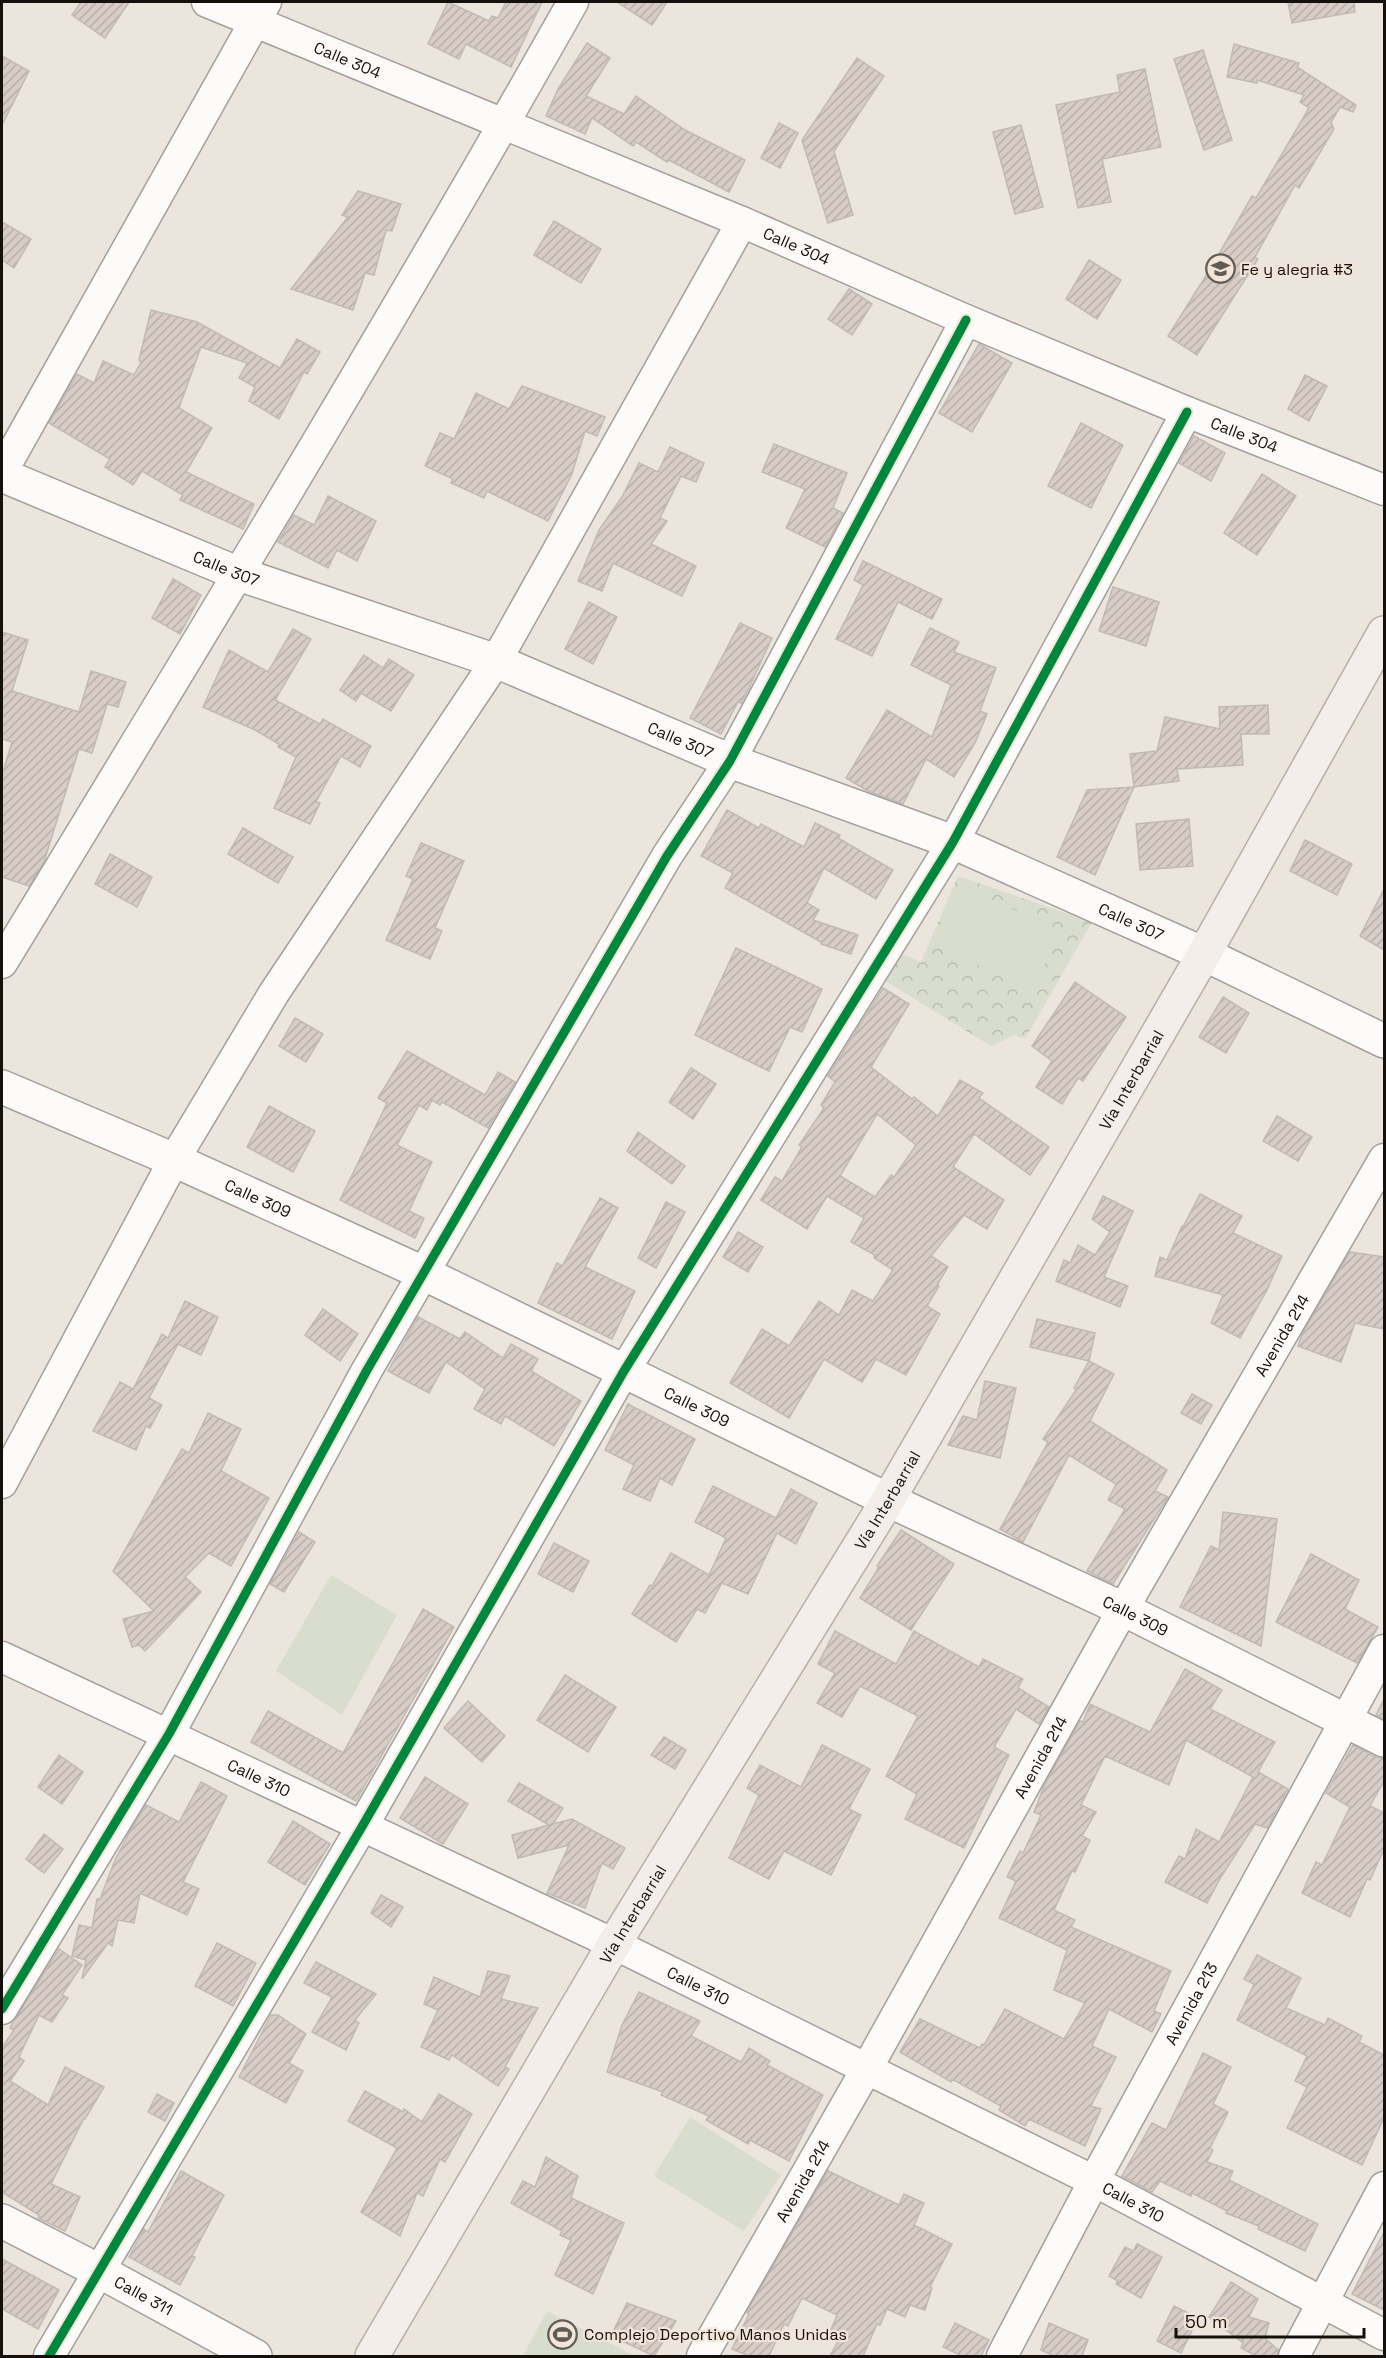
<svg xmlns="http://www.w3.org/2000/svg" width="1386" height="2358" font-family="'Space Grotesk',sans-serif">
<defs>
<pattern id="park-crowns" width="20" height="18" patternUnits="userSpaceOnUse" patternTransform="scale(1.5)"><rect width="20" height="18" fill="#d9ddcd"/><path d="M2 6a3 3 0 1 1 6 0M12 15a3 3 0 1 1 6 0" fill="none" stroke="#b9bdaf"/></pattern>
<pattern id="building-hatch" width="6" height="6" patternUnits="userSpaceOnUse" patternTransform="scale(1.5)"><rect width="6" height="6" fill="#d8ccc7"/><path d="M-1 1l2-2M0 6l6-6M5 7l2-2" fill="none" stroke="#b8aeaa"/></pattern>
</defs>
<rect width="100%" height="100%" fill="#ece5de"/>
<!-- park -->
<polygon fill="url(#park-crowns)" points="958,876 1092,922 1025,1039 1015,1035 991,1046 884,980 902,954 921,962"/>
<!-- pitch -->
<g fill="#d9ddcd">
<polygon points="958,885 1059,930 1033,990 932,944"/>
<polygon points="331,1575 397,1615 342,1715 276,1671"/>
<polygon points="690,2117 781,2175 744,2231 654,2176"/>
<polygon points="547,2311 635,2356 523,2356"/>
</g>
<!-- building -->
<g fill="url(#building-hatch)" stroke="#c0bab6" stroke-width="1.5" fill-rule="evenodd">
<polygon points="81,2 129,2 105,38 72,15"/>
<polygon points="448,2 489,21 492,16 498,18 506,2 542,2 511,67 466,44 459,59 428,44"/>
<polygon points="617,2 667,2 652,25"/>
<polygon points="1288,2 1354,2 1355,12 1292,23"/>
<polygon points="587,43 610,58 586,96 624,114 636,96 685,130 745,160 729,192 669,160 667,162 636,142 633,146 592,118 585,134 546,116 558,89"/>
<polygon points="1234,44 1299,63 1297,67 1356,105 1353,112 1340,107 1331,122 1334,129 1299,188 1295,185 1255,257 1258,259 1197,355 1168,336 1212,266 1252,196 1256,198 1309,108 1300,102 1304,95 1257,80 1257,83 1227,77"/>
<polygon points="1203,50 1232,140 1204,150 1174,59"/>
<polygon points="2,56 29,71 2,125"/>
<polygon points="857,58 884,76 834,151 853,215 828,223 802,140"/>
<polygon points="1145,69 1161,147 1102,159 1111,202 1078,208 1056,105 1120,92 1117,75"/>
<polygon points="779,123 798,133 780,168 761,158"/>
<polygon points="1021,125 1043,207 1015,214 993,132"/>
<polygon points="358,191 401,204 392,231 386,230 374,275 365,273 353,310 291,289 348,217 342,215"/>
<polygon points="554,221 601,249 581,283 534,255"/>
<polygon points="2,222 31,239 14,268 2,260"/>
<polygon points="1089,260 1121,280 1097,319 1066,299"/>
<polygon points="849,289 872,304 852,335 828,319"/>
<polygon points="151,310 197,322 280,368 297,339 320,352 307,374 304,372 279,419 249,401 255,387 239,378 247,363 201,347 179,408 212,428 186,472 254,504 243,529 180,500 183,495 142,471 133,485 105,467 110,459 49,423 77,374 94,383 103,361 134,375 141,362 139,360"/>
<polygon points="979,344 1012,363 972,432 939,413"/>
<polygon points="1305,375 1327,386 1309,421 1288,409"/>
<polygon points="522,386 605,417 597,436 585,431 572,474 548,521 487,491 484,498 451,483 453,479 425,466 440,433 454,439 476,393 509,409"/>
<polygon points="1081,423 1123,445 1091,508 1048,486"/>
<polygon points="1194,436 1225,453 1211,481 1179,463"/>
<polygon points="774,444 847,473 833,508 843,513 825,547 786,528 805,489 762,472"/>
<polygon points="670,447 704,463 696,482 681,476 660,518 667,521 651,544 696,566 682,596 613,563 602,591 578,581 599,530 622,497 639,463 658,472"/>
<polygon points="1262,474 1296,496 1257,555 1224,533"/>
<polygon points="328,496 376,521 357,561 337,550 328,568 278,542 294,515 314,525"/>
<polygon points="863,561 942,599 932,619 898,602 872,656 836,639 863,585 854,580"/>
<polygon points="173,579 201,595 180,634 152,618"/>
<polygon points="1113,587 1159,602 1146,646 1099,631"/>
<polygon points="589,602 617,617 593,664 565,649"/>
<polygon points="740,623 772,638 749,688 741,703 738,702 721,734 690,718"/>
<polygon points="930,628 959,642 954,652 996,668 980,711 987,714 975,743 954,777 926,759 903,804 868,791 846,778 887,710 932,737 951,685 911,665"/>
<polygon points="293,629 311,639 275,700 320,724 323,719 371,746 360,767 341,756 316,802 320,803 310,824 274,808 296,757 278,747 279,744 255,730 203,707 229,650 268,672"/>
<polygon points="2,632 28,640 12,691 79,712 91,671 126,682 118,707 107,704 92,753 79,749 44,862 29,886 2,877 2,775 12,742 2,739"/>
<polygon points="364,655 383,668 389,659 414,675 391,711 361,693 356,701 340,690"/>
<polygon points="1268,705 1269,734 1241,734 1243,765 1177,769 1179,781 1134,787 1130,754 1157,751 1165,717 1220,729 1219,707"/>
<polygon points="1134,787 1095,875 1057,857 1087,790"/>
<polygon points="727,810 759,828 761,824 804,847 815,823 840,835 838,838 893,870 876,899 824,868 807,903 819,910 813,920 858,935 851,954 821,944 821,942 725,888 733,873 701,856"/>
<polygon points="1189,819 1193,866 1140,870 1136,824"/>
<polygon points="243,828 293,857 278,883 228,854"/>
<polygon points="1305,840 1352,864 1337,895 1290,871"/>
<polygon points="421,843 464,861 435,928 442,931 430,959 386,940 413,879 406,876"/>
<polygon points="110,854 152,877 137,907 95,884"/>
<polygon points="1384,889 1384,950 1360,936"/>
<polygon points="736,948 822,989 802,1032 790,1027 769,1071 695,1035"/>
<polygon points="1075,982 1126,1017 1083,1081 1078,1078 1062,1104 1036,1087 1052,1061 1032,1046"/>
<path d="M883,988L909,1004L871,1067L912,1099L914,1097L938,1116L960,1080L983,1093L979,1098L1049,1147L1030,1175L974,1134L953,1167L1004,1200L987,1229L964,1215L931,1256L948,1267L937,1285L939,1286L927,1306L940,1314L906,1375L876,1359L862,1382L824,1359L789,1418L730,1383L762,1329L789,1346L819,1301L839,1315L852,1290L873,1301L893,1270L874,1258L875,1255L851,1242L864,1218L827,1196L807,1229L761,1200L775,1177L782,1181L802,1147L799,1145L824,1108L821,1105L835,1082L828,1076ZM877,1114L916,1145L894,1177L891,1175L875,1197L840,1176Z"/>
<polygon points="1223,997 1249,1013 1226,1053 1199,1037"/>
<polygon points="295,1018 323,1034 306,1062 279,1046"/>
<polygon points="407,1051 485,1095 498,1072 515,1082 488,1128 442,1102 440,1105 432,1100 427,1110 419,1105 397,1145 432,1162 409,1211 424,1218 415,1238 340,1200 387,1103 378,1098"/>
<polygon points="691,1068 716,1084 693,1119 669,1102"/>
<polygon points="269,1106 315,1131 293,1172 247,1147"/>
<polygon points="1277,1116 1312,1137 1298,1161 1263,1141"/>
<polygon points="638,1132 685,1166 672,1184 627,1151"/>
<polygon points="1200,1194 1242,1216 1233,1233 1282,1256 1267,1290 1240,1338 1211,1323 1223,1295 1155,1276 1160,1257 1167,1260 1182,1226 1183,1227"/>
<polygon points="1103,1196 1133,1211 1104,1277 1128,1286 1120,1307 1056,1281 1064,1260 1070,1263 1078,1245 1095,1255 1110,1232 1092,1219"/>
<polygon points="600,1198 618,1208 585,1267 635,1291 612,1339 538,1303 557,1263 562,1266"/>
<polygon points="666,1202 685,1212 656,1268 638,1258"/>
<polygon points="738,1232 763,1247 748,1272 723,1257"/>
<polygon points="1350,1252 1384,1257 1384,1329 1355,1323 1341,1362 1298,1346 1302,1334"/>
<polygon points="185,1301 218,1317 201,1355 178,1344 149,1398 162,1405 150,1428 146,1426 136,1450 93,1431 120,1382 133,1389 162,1334 168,1338"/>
<polygon points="323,1309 358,1334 340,1361 305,1335"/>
<polygon points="418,1317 460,1339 465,1332 503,1358 511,1344 538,1359 531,1371 581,1401 554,1446 505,1416 501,1424 474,1409 485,1389 446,1362 429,1393 388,1371"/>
<polygon points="1037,1319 1095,1333 1089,1361 1030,1347"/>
<polygon points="1089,1361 1114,1374 1090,1421 1167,1470 1155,1491 1168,1497 1113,1584 1087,1571 1125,1509 1108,1500 1116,1484 1069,1455 1023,1542 1000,1529 1048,1442 1043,1439 1076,1390 1074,1388"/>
<polygon points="985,1381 1016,1388 1000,1458 948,1445 963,1416 977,1420"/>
<polygon points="1192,1394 1212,1405 1201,1424 1181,1413"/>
<polygon points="628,1404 695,1439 672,1485 660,1478 650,1501 623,1489 634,1465 605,1450"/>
<polygon points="208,1413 241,1429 221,1471 269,1498 231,1566 209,1553 185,1577 201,1592 145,1651 139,1645 132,1647 123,1619 154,1611 113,1571 182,1449 189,1453"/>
<polygon points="713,1486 776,1518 791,1489 817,1503 796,1544 777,1533 748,1594 722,1583 705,1613 697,1609 676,1642 632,1614 650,1585 652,1586 671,1553 709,1575 726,1538 695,1522"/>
<polygon points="1223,1512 1277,1519 1261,1646 1180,1607 1211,1546 1219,1550"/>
<polygon points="901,1530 954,1564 911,1630 860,1598 879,1567 877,1566"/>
<polygon points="299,1532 315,1542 284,1592 270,1584"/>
<polygon points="554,1543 589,1561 573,1592 538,1574"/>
<polygon points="1311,1554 1359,1580 1345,1609 1378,1627 1357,1663 1276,1622"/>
<polygon points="423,1609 454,1627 356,1801 251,1742 268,1711 343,1753"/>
<polygon points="835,1631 896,1664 914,1631 979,1667 983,1659 1023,1679 1018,1688 1049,1707 1039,1724 1016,1709 994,1747 1009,1755 964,1848 905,1819 917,1794 886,1776 918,1716 860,1686 842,1717 817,1703 835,1673 818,1664"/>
<polygon points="1185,1669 1222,1690 1210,1709 1275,1742 1258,1772 1288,1789 1267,1828 1255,1824 1221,1877 1207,1903 1165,1882 1179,1856 1185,1859 1196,1829 1219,1842 1253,1777 1186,1740 1169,1785 1105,1756 1081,1805 1096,1812 1082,1836 1090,1840 1075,1872 1072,1871 1054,1910 1075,1920 1071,1927 1171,1971 1154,2011 1161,2014 1152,2032 1109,2009 1092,2046 1116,2057 1091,2106 1101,2109 1085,2146 1029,2119 1025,2126 999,2110 1001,2106 952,2079 951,2082 900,2052 920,2019 980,2048 982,2044 984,2045 1005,2009 1064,2039 1085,2003 1054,1990 1067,1950 999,1918 1016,1881 1007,1877 1020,1851 1023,1853 1041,1815 1034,1812 1044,1786 1080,1721 1083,1722 1090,1704 1150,1732"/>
<polygon points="565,1675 616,1707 588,1752 537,1720"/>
<polygon points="1384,1699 1384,1719 1376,1715"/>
<polygon points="468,1701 505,1736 482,1762 444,1728"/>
<polygon points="664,1737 686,1750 675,1769 651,1755"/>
<polygon points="822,1745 870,1769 849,1809 861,1815 831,1875 784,1851 769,1879 729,1858 759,1795 747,1788 760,1765 801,1787"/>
<polygon points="1353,1745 1376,1757 1384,1759 1384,1781 1370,1806 1384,1813 1384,1849 1370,1880 1367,1879 1350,1917 1302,1893 1316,1862 1322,1865 1350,1807 1326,1793"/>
<polygon points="59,1755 83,1772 62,1804 38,1787"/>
<polygon points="425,1777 468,1804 443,1844 400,1818"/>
<polygon points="201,1782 227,1796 183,1882 199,1889 187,1915 140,1893 134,1923 118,1920 112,1946 108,1943 82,1979 86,1960 72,1956 79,1925 92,1928 97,1899 100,1899 115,1860 130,1831 146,1805 179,1822"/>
<polygon points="519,1783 563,1808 553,1824 572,1819 625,1848 613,1869 602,1863 585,1908 547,1893 569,1845 518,1858 512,1835 549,1825 508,1801"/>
<polygon points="293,1821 330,1844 305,1885 268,1862"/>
<polygon points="44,1834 63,1849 44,1873 26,1859"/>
<polygon points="381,1895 403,1907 391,1927 371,1913"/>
<polygon points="217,1943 256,1963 233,2006 195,1986"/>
<polygon points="59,1949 82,1965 62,1995 68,1998 52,2022 39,2015 19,2057 24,2061 10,2081 48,2105 65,2067 104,2087 85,2119 84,2118 51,2184 80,2197 65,2231 38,2218 39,2215 2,2192 2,2045 3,2046 14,2030 10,2028 13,2022"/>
<polygon points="1257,1955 1301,1978 1286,2008 1325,2025 1328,2018 1362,2036 1359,2042 1384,2055 1384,2118 1362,2165 1287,2128 1307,2087 1295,2081 1307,2056 1237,2020 1254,1984 1244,1979"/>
<polygon points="316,1962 376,1994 355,2020 359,2023 346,2050 312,2032 332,1997 304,1983"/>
<polygon points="488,1971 510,1976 501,1999 538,2008 505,2067 509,2069 498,2086 452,2055 449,2060 421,2047 438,2010 424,2004 434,1977 480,1997"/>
<polygon points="639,1992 700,2021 691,2036 741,2062 749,2048 770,2061 767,2065 823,2095 789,2161 750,2140 748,2144 706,2120 709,2116 661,2095 663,2092 607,2072 622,2025"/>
<polygon points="271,2015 278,2015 306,2034 289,2063 303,2071 286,2103 239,2077"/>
<polygon points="1203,2053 1231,2067 1213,2104 1228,2112 1210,2148 1213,2150 1207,2162 1233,2171 1229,2180 1318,2224 1305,2251 1258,2229 1259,2226 1226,2213 1227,2211 1192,2193 1191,2196 1160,2181 1152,2192 1122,2176 1152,2123 1166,2130"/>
<polygon points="365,2091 403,2112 404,2109 422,2122 439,2094 472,2114 445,2162 440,2159 423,2196 417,2193 400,2236 361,2212 397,2148 348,2121"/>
<polygon points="157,2094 174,2103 165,2121 148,2112"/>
<polygon points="546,2157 578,2176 571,2198 624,2223 593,2294 555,2275 571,2240 560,2235 562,2231 511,2203 523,2181 535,2187"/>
<polygon points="181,2171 224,2195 192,2256 195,2257 180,2285 129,2257 144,2229 148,2232"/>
<polygon points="828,2171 899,2205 904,2194 924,2203 914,2225 952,2244 930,2287 932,2288 925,2310 910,2305 905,2317 887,2309 880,2325 877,2324 863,2356 830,2356 838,2341 828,2337 837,2315 802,2298 788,2326 784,2324 769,2356 749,2356 732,2349 749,2314 747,2313 750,2306"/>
<polygon points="1384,2232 1384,2310 1352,2294"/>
<polygon points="1137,2244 1162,2257 1141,2298 1116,2284 1118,2281 1109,2276 1125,2247 1133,2251"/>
<polygon points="2,2259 59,2290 38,2329 2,2309"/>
<polygon points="1231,2282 1258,2299 1249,2317 1269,2323 1265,2338 1278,2350 1277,2356 1256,2356 1241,2348 1243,2343 1209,2317"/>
<polygon points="627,2303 676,2321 654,2356 611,2336"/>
<polygon points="1174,2306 1198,2318 1181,2353 1157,2341"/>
<polygon points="955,2323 989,2340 981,2356 962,2356 943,2347"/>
<polygon points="1049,2323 1088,2340 1082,2356 1054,2356 1041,2350"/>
</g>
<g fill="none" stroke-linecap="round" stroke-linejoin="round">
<defs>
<g id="minor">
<path id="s1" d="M207,2L742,222L966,320L1187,412L1384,490"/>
<polyline points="2,472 266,2"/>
<path d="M2,963C196,645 390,326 573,2"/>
<polyline points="2,1483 174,1160 274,993 496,661 742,222"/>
<path id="s2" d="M2,1657L614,1944L1094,2181L1384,2335"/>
<polyline points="2,2009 169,1734 367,1370 667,856 730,761 966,320"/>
<polyline points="49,2356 363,1825 624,1371 953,842 1187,412"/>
<path id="s3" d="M702,2356L866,2070L1123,1609L1384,1159"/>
<path id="s4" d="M1002,2356L1094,2181L1384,1650"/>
<polyline points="1294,2356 1384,2187"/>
</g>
<g id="tertiary">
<path id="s5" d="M2,475L239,574L496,661L730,761L953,842L1204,954L1384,1041"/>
<path id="s6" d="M2,1087L174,1160L423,1273L888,1500L1123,1609L1384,1740"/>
<path id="s7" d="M2,2221L99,2271L255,2356"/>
</g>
<g id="primary">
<path id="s8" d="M372,2356L614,1944L888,1500L1204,954L1384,633"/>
</g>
</defs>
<!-- minor casing -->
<use href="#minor" stroke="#a49f9a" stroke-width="33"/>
<!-- tertiary casing -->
<use href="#tertiary" stroke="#a49f9a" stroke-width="36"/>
<!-- primary casing -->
<use href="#primary" stroke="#baada6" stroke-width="36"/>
<!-- minor -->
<use href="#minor" stroke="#fcfbfa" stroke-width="30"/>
<!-- tertiary -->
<use href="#tertiary" stroke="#fcfbfa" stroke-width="33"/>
<!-- primary -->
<use href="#primary" stroke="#f4eeeb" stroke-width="33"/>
<defs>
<g id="cycleway">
<polyline points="2,2009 169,1734 367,1370 667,856 730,761 966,320"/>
<polyline points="49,2356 363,1825 624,1371 953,842 1187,412"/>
</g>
</defs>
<!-- cycleway casing -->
<use href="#cycleway" stroke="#f2e5d8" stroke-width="13"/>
<!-- cycleway -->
<use href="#cycleway" stroke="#00873e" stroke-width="9"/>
</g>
<!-- icons -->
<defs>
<symbol id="school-ring" viewBox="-11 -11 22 22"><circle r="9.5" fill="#f2e5d8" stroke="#605b56" stroke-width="1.5"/><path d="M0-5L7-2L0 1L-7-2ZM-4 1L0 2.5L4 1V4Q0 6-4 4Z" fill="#605b56"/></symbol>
<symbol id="stadium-ring" viewBox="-11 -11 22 22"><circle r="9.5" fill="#f2e5d8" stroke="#605b56" stroke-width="1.5"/><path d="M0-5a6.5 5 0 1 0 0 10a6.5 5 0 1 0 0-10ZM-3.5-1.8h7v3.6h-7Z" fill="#605b56"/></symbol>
</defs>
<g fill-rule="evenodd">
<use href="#school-ring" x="1204" y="252" width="33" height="33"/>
<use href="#stadium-ring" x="546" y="2318" width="33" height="33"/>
</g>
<g text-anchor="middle" stroke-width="4.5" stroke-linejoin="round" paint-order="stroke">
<!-- street labels -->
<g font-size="16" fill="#14100c" stroke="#f2e5d8">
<text dy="6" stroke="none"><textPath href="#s1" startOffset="152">Calle 304</textPath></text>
<text dy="6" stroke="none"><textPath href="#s1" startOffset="638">Calle 304</textPath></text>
<text dy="6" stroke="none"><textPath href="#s1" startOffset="1124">Calle 304</textPath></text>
<text dy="6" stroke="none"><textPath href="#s5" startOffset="243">Calle 307</textPath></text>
<text dy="6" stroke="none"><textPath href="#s5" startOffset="729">Calle 307</textPath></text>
<text dy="6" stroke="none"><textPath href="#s5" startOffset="1215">Calle 307</textPath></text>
<text dy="6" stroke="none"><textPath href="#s8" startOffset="1485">Vía Interbarrial</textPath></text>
<text dy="6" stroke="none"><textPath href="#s6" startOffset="279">Calle 309</textPath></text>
<text dy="6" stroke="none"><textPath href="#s3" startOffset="1174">Avenida 214</textPath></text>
<text dy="6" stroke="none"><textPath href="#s6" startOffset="765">Calle 309</textPath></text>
<text dy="6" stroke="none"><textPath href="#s8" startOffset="999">Vía Interbarrial</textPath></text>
<text dy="6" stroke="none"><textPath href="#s6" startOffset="1251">Calle 309</textPath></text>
<text dy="6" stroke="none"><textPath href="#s3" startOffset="688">Avenida 214</textPath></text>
<text dy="6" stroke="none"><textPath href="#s2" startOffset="284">Calle 310</textPath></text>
<text dy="6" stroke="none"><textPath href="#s8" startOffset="513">Vía Interbarrial</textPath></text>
<text dy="6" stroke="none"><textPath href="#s2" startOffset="770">Calle 310</textPath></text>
<text dy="6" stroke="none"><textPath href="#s4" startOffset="400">Avenida 213</textPath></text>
<text dy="6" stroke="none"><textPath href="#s3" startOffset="202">Avenida 214</textPath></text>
<text dy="6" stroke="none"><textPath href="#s2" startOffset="1256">Calle 310</textPath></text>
<text dy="6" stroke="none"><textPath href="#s7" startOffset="160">Calle 311</textPath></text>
</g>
<!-- poi labels -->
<g font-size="16" fill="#14100c" stroke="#f2e5d8" text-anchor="start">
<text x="1241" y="275">Fe y alegria #3</text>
<text x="584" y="2340">Complejo Deportivo Manos Unidas</text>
</g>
</g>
<!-- border -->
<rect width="1386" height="2358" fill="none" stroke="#14100c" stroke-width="6"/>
<!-- scale -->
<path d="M1176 2328v9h188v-9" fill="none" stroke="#14100c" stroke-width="3"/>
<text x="1185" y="2328" font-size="18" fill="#14100c" stroke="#f2e5d8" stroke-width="4.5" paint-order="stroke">50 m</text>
</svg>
